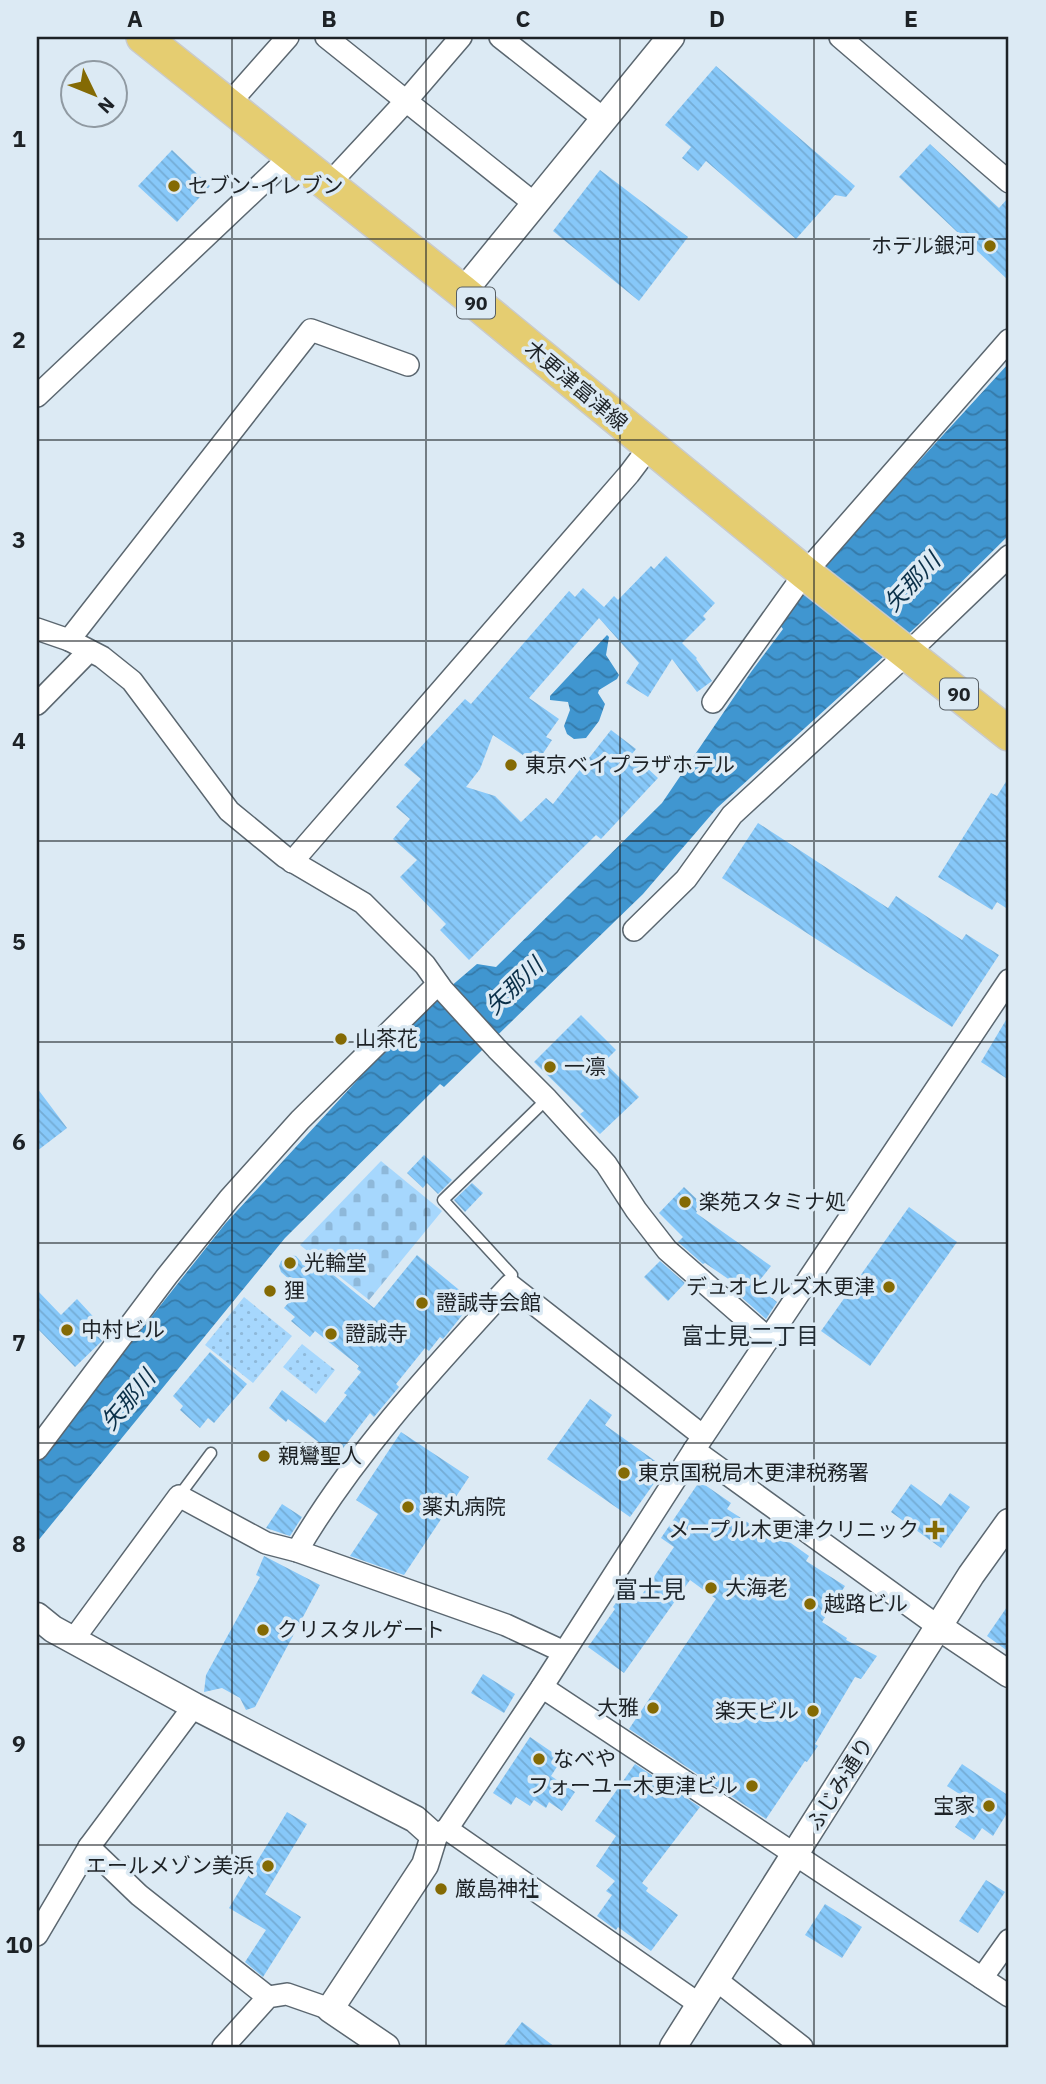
<svg xmlns="http://www.w3.org/2000/svg" width="1046" height="2084" font-family="'IBM Plex Sans','Noto Sans JP',sans-serif">
<defs>
<pattern id="cemetery-stones" width="16" height="16" patternUnits="userSpaceOnUse" patternTransform="scale(1.75)"><rect width="16" height="16" fill="#a6d7fd"/><path d="M2 7V4a2 2 0 0 1 4 0v3zM10 15v-3a2 2 0 0 1 4 0v3z" fill="#8eb8d9"/></pattern>
<pattern id="park-dots" width="8" height="8" patternUnits="userSpaceOnUse" patternTransform="scale(1.75)"><rect width="8" height="8" fill="#a6d7fd"/><path d="M2 2h.1M6 6h.1" fill="none" stroke="#8eb8d9" stroke-width="1.8" stroke-linecap="round"/></pattern>
<pattern id="water-waves" width="16" height="10" patternUnits="userSpaceOnUse" patternTransform="scale(1.75)"><rect width="16" height="10" fill="#4096d0"/><path d="M0 5q4-4 8 0t8 0" fill="none" stroke="#357aa9"/></pattern>
<pattern id="building-back-hatch" width="6" height="6" patternUnits="userSpaceOnUse" patternTransform="scale(1.75)"><rect width="6" height="6" fill="#87c8f9"/><path d="M-1 5l2 2M0 0l6 6M5-1l2 2" fill="none" stroke="#74acd5"/></pattern>
</defs>
<rect width="100%" height="100%" fill="#dceaf4"/>
<!-- cemetery -->
<polygon fill="url(#cemetery-stones)" points="381,1161 442,1211 369,1300 300,1245"/>
<!-- park -->
<g fill="url(#park-dots)">
<polygon points="244,1297 292,1336 253,1383 205,1345"/>
<polygon points="302,1344 335,1370 316,1394 283,1367"/>
</g>
<!-- water -->
<g fill="url(#water-waves)">
<polygon points="1009,363 1009,535 917,626 717,808 643,894 444,1087 440,1084 285,1238 37,1542 37,1461 225,1224 363,1074 363,1069 436,999 477,964 496,967 662,803 751,672 783,629 779,624 834,554"/>
<polygon points="607,635 609,637 606,655 619,675 617,679 599,690 598,693 605,704 599,721 586,738 574,739 567,734 564,726 570,710 568,702 550,700 550,696"/>
</g>
<!-- building -->
<g fill="url(#building-back-hatch)">
<polygon points="716,66 855,186 846,197 835,195 796,239 706,161 698,171 682,158 691,147 665,125"/>
<polygon points="930,144 999,208 1009,197 1009,281 899,177"/>
<polygon points="172,150 210,186 177,222 138,186"/>
<polygon points="600,170 688,237 639,301 553,231"/>
<polygon points="666,556 715,603 703,616 706,619 682,643 697,658 696,659 712,681 697,692 672,659 648,697 626,683 639,663 599,618 529,698 559,719 546,737 552,740 536,764 493,735 480,769 466,787 495,796 521,822 546,798 553,804 611,730 636,749 632,754 658,778 601,839 596,835 469,960 440,930 446,924 400,877 417,860 393,839 410,819 396,807 421,779 404,765 465,699 471,704 569,591 575,597 583,588 604,607 614,596 618,600 651,566 654,569"/>
<polygon points="1009,777 1009,910 997,902 992,910 938,877 991,793 997,796"/>
<polygon points="758,823 888,908 896,896 962,940 966,934 999,955 952,1027 722,878"/>
<polygon points="581,1015 616,1050 604,1062 639,1097 600,1134 580,1114 584,1111 534,1062"/>
<polygon points="1009,1015 1009,1080 981,1062"/>
<polygon points="37,1088 67,1128 37,1151"/>
<polygon points="424,1155 452,1180 438,1194 427,1183 423,1188 407,1173"/>
<polygon points="472,1183 483,1193 465,1212 454,1200"/>
<polygon points="684,1187 703,1205 696,1213 771,1266 756,1285 777,1302 766,1319 739,1295 743,1289 705,1263 703,1264 678,1242 683,1237 659,1213"/>
<polygon points="909,1207 957,1242 870,1366 821,1331"/>
<polygon points="290,1255 296,1256 312,1274 320,1264 374,1308 417,1255 470,1299 460,1312 463,1314 448,1333 443,1339 440,1337 429,1351 425,1348 396,1384 399,1387 374,1417 370,1413 337,1456 288,1419 286,1422 269,1408 282,1390 325,1423 347,1395 344,1393 361,1372 357,1369 359,1366 315,1331 310,1337 291,1321 295,1317 284,1308 300,1289 281,1272 279,1266 281,1261"/>
<polygon points="660,1261 685,1283 668,1301 644,1277"/>
<polygon points="37,1290 61,1315 77,1299 101,1325 94,1332 102,1341 75,1367 37,1328"/>
<polygon points="210,1352 247,1384 214,1423 208,1418 200,1428 180,1410 183,1406 173,1396"/>
<polygon points="590,1399 612,1415 605,1425 665,1468 630,1517 547,1459"/>
<polygon points="401,1432 469,1477 404,1575 350,1556 378,1514 356,1500"/>
<polygon points="911,1484 941,1506 950,1493 970,1507 941,1548 891,1512"/>
<polygon points="697,1485 705,1485 731,1503 727,1509 778,1542 781,1536 809,1556 806,1561 845,1586 822,1622 847,1638 846,1640 877,1656 861,1679 855,1677 815,1744 818,1746 807,1762 805,1761 766,1819 629,1729 716,1599 690,1580 624,1673 588,1647 615,1609 613,1607 628,1586 641,1596 674,1547 661,1538"/>
<polygon points="282,1504 302,1517 290,1536 266,1528"/>
<polygon points="264,1556 320,1585 255,1707 246,1710 240,1698 222,1688 204,1692 206,1675 260,1577 256,1575"/>
<polygon points="1009,1604 1009,1652 987,1636"/>
<polygon points="483,1674 515,1694 504,1713 471,1693"/>
<polygon points="530,1737 562,1759 551,1776 575,1792 562,1811 549,1802 546,1808 534,1800 530,1806 516,1797 511,1805 493,1793"/>
<polygon points="635,1764 700,1807 642,1883 648,1888 646,1891 678,1915 651,1951 618,1927 616,1930 597,1916 612,1895 606,1891 615,1881 596,1866 616,1836 595,1821"/>
<polygon points="962,1764 1009,1796 1009,1810 993,1836 982,1828 974,1840 955,1827 972,1802 947,1786"/>
<polygon points="287,1812 307,1824 265,1894 301,1917 263,1977 245,1962 266,1930 229,1908"/>
<polygon points="986,1880 1005,1892 978,1933 959,1921"/>
<polygon points="825,1904 862,1927 842,1958 805,1935"/>
<polygon points="522,2022 555,2047 503,2047"/>
</g>
<g fill="none" stroke-linecap="round" stroke-linejoin="round">
<defs>
<g id="service">
<polyline points="510,1285 512,1275 443,1200 547,1099"/>
<polyline points="179,1496 211,1453"/>
</g>
<g id="minor">
<polyline points="326,37 535,204"/>
<polyline points="500,37 604,119"/>
<polyline points="840,37 1009,182"/>
<polyline points="227,106 288,37"/>
<polyline points="328,185 406,101 461,37"/>
<polyline points="37,396 291,156"/>
<polyline points="37,629 69,640 102,657 132,681 229,811 285,857 363,903 425,965 442,989 497,1049 547,1099 606,1164 636,1210 667,1250 769,1339"/>
<polyline points="69,640 311,330 408,365"/>
<polyline points="713,702 805,573 1009,340"/>
<polyline points="37,704 89,651"/>
<polyline points="292,862 629,474 650,446"/>
<polyline points="634,930 686,879 732,815 908,653 1009,556"/>
<polyline points="37,1449 167,1276 229,1199 300,1120 438,984"/>
<polyline points="694,1450 939,1627"/>
<path d="M297,1551C355,1452 433,1369 510,1285L703,1436"/>
<polyline points="73,1640 179,1496 266,1543 297,1551 506,1625 564,1652"/>
<polyline points="542,1687 1009,1996"/>
<polyline points="447,1829 699,2004"/>
<polyline points="434,1836 447,1829 542,1687 694,1450 1009,980"/>
<polyline points="89,1847 139,1895 268,1997"/>
<polyline points="37,1935 89,1847 194,1706"/>
<polyline points="982,1978 1009,1940"/>
<polyline points="715,1979 802,2047"/>
<polyline points="223,2047 268,1997 287,1994 330,2009"/>
</g>
<g id="tertiary">
<polyline points="463,292 671,37"/>
<polyline points="37,1616 53,1629 194,1706 415,1819 434,1836 425,1865 330,2009 386,2047"/>
<polyline points="939,1627 1009,1674"/>
<polyline points="673,2047 971,1575 1009,1522"/>
</g>
<polyline id="primary" points="143,37 463,292 805,573 1009,734"/>
</defs>
<!-- service casing -->
<use href="#service" stroke="#5b6770" stroke-width="13"/>
<!-- minor casing -->
<use href="#minor" stroke="#5b6770" stroke-width="24"/>
<!-- tertiary casing -->
<use href="#tertiary" stroke="#5b6770" stroke-width="29"/>
<!-- primary casing -->
<use href="#primary" stroke="#c9cacb" stroke-width="36"/>
<!-- service -->
<use href="#service" stroke="#fff" stroke-width="10"/>
<!-- minor -->
<use href="#minor" stroke="#fff" stroke-width="21"/>
<!-- tertiary -->
<use href="#tertiary" stroke="#fff" stroke-width="26"/>
<!-- primary -->
<use href="#primary" stroke="#e5cd71" stroke-width="33"/>
</g>
<!-- grid -->
<path fill="none" stroke="#1d2226" stroke-width="2" stroke-opacity="0.55" d="M232,37V2047M426,37V2047M620,37V2047M814,37V2047M37,239H1009M37,440H1009M37,641H1009M37,841H1009M37,1042H1009M37,1243H1009M37,1443H1009M37,1644H1009M37,1845H1009"/>
<!-- markers -->
<g fill="#846a04" stroke="#dceaf4" stroke-width="2.5">
<circle cx="174" cy="186" r="7"/>
<circle cx="990" cy="246" r="7"/>
<circle cx="511" cy="765" r="7"/>
<circle cx="341" cy="1039" r="7"/>
<circle cx="550" cy="1067" r="7"/>
<circle cx="685" cy="1202" r="7"/>
<circle cx="290" cy="1263" r="7"/>
<circle cx="889" cy="1287" r="7"/>
<circle cx="270" cy="1291" r="7"/>
<circle cx="422" cy="1303" r="7"/>
<circle cx="67" cy="1330" r="7"/>
<circle cx="331" cy="1334" r="7"/>
<circle cx="264" cy="1456" r="7"/>
<circle cx="624" cy="1473" r="7"/>
<circle cx="408" cy="1507" r="7"/>
<path d="M931.5 1519.5h7v7h7v7h-7v7h-7v-7h-7v-7h7z"/>
<circle cx="711" cy="1588" r="7"/>
<circle cx="810" cy="1604" r="7"/>
<circle cx="263" cy="1630" r="7"/>
<circle cx="653" cy="1708" r="7"/>
<circle cx="813" cy="1711" r="7"/>
<circle cx="539" cy="1759" r="7"/>
<circle cx="752" cy="1786" r="7"/>
<circle cx="989" cy="1806" r="7"/>
<circle cx="268" cy="1866" r="7"/>
<circle cx="441" cy="1889" r="7"/>
</g>
<g text-anchor="middle" stroke-width="7" stroke-linejoin="round" paint-order="stroke">
<!-- shield labels -->
<g fill="#dceaf4" stroke="#565e64" stroke-width="2">
<rect x="457" y="287.5" width="38" height="31" rx="5"/>
<rect x="940" y="678.5" width="38" height="31" rx="5"/>
</g>
<g font-size="19" font-weight="bold" fill="#1d2226">
<text x="476" y="310">90</text>
<text x="959" y="701">90</text>
</g>
<!-- poi labels -->
<g font-size="21" fill="#1d2226" stroke="#dceaf4" text-anchor="start">
<text x="188" y="193">セブン-イレブン</text>
<text x="976" y="253" text-anchor="end">ホテル銀河</text>
<text x="525" y="772">東京ベイプラザホテル</text>
<text x="355" y="1046">山茶花</text>
<text x="564" y="1074">一凛</text>
<text x="699" y="1209">楽苑スタミナ処</text>
<text x="304" y="1270">光輪堂</text>
<text x="875" y="1294" text-anchor="end">デュオヒルズ木更津</text>
<text x="284" y="1298">狸</text>
<text x="436" y="1310">證誠寺会館</text>
<text x="81" y="1337">中村ビル</text>
<text x="345" y="1341">證誠寺</text>
<text x="278" y="1463">親鸞聖人</text>
<text x="638" y="1480">東京国税局木更津税務署</text>
<text x="422" y="1514">薬丸病院</text>
<text x="919" y="1537" text-anchor="end">メープル木更津クリニック</text>
<text x="725" y="1595">大海老</text>
<text x="824" y="1611">越路ビル</text>
<text x="277" y="1637">クリスタルゲート</text>
<text x="639" y="1715" text-anchor="end">大雅</text>
<text x="799" y="1718" text-anchor="end">楽天ビル</text>
<text x="553" y="1766">なべや</text>
<text x="738" y="1793" text-anchor="end">フォーユー木更津ビル</text>
<text x="975" y="1813" text-anchor="end">宝家</text>
<text x="254" y="1873" text-anchor="end">エールメゾン美浜</text>
<text x="455" y="1896">厳島神社</text>
</g>
<!-- street labels -->
<g font-size="21" fill="#1d2226" stroke="#dceaf4">
<text transform="translate(576 386) rotate(40)" y="7">木更津富津線</text>
<text transform="translate(840 1784) rotate(-58)" y="7">ふじみ通り</text>
</g>
<!-- water labels -->
<g font-size="23" font-style="italic" fill="#0a2f48" stroke="#dceaf4">
<text transform="translate(912 582) rotate(-47)" y="8">矢那川</text>
<text transform="translate(514 986) rotate(-44)" y="8">矢那川</text>
<text transform="translate(128 1400) rotate(-50)" y="8">矢那川</text>
</g>
<!-- neighbourhood labels -->
<g font-size="23" fill="#222c34" stroke="#dceaf4">
<text x="750" y="1344">富士見二丁目</text>
</g>
<!-- quarter labels -->
<g font-size="24" fill="#222c34" stroke="#dceaf4">
<text x="650" y="1598">富士見</text>
</g>
</g>
<!-- border -->
<rect width="1046" height="2084" fill="none" stroke="#dceaf4" stroke-width="77"/>
<!-- north arrow -->
<g transform="translate(94 94) rotate(133)"><circle r="33" fill="#dceaf4" stroke="#909aa2" stroke-width="2"/>
<path d="M0-5L12 26L0 18L-12 26Z" fill="#846a04"/>
<text y="-10" font-size="19" font-weight="bold" text-anchor="middle" fill="#1d2226">N</text>
</g>
<rect x="38" y="38" width="969" height="2008" fill="none" stroke="#1d2226" stroke-width="2.5"/>
<g font-size="23" text-anchor="middle" font-weight="bold" fill="#1d2226">
<text x="135" y="27">A</text>
<text x="329" y="27">B</text>
<text x="523" y="27">C</text>
<text x="717" y="27">D</text>
<text x="911" y="27">E</text>
<text x="19" y="147">1</text>
<text x="19" y="348">2</text>
<text x="19" y="548">3</text>
<text x="19" y="749">4</text>
<text x="19" y="950">5</text>
<text x="19" y="1150">6</text>
<text x="19" y="1351">7</text>
<text x="19" y="1552">8</text>
<text x="19" y="1752">9</text>
<text x="19" y="1953">10</text>
</g>
</svg>
